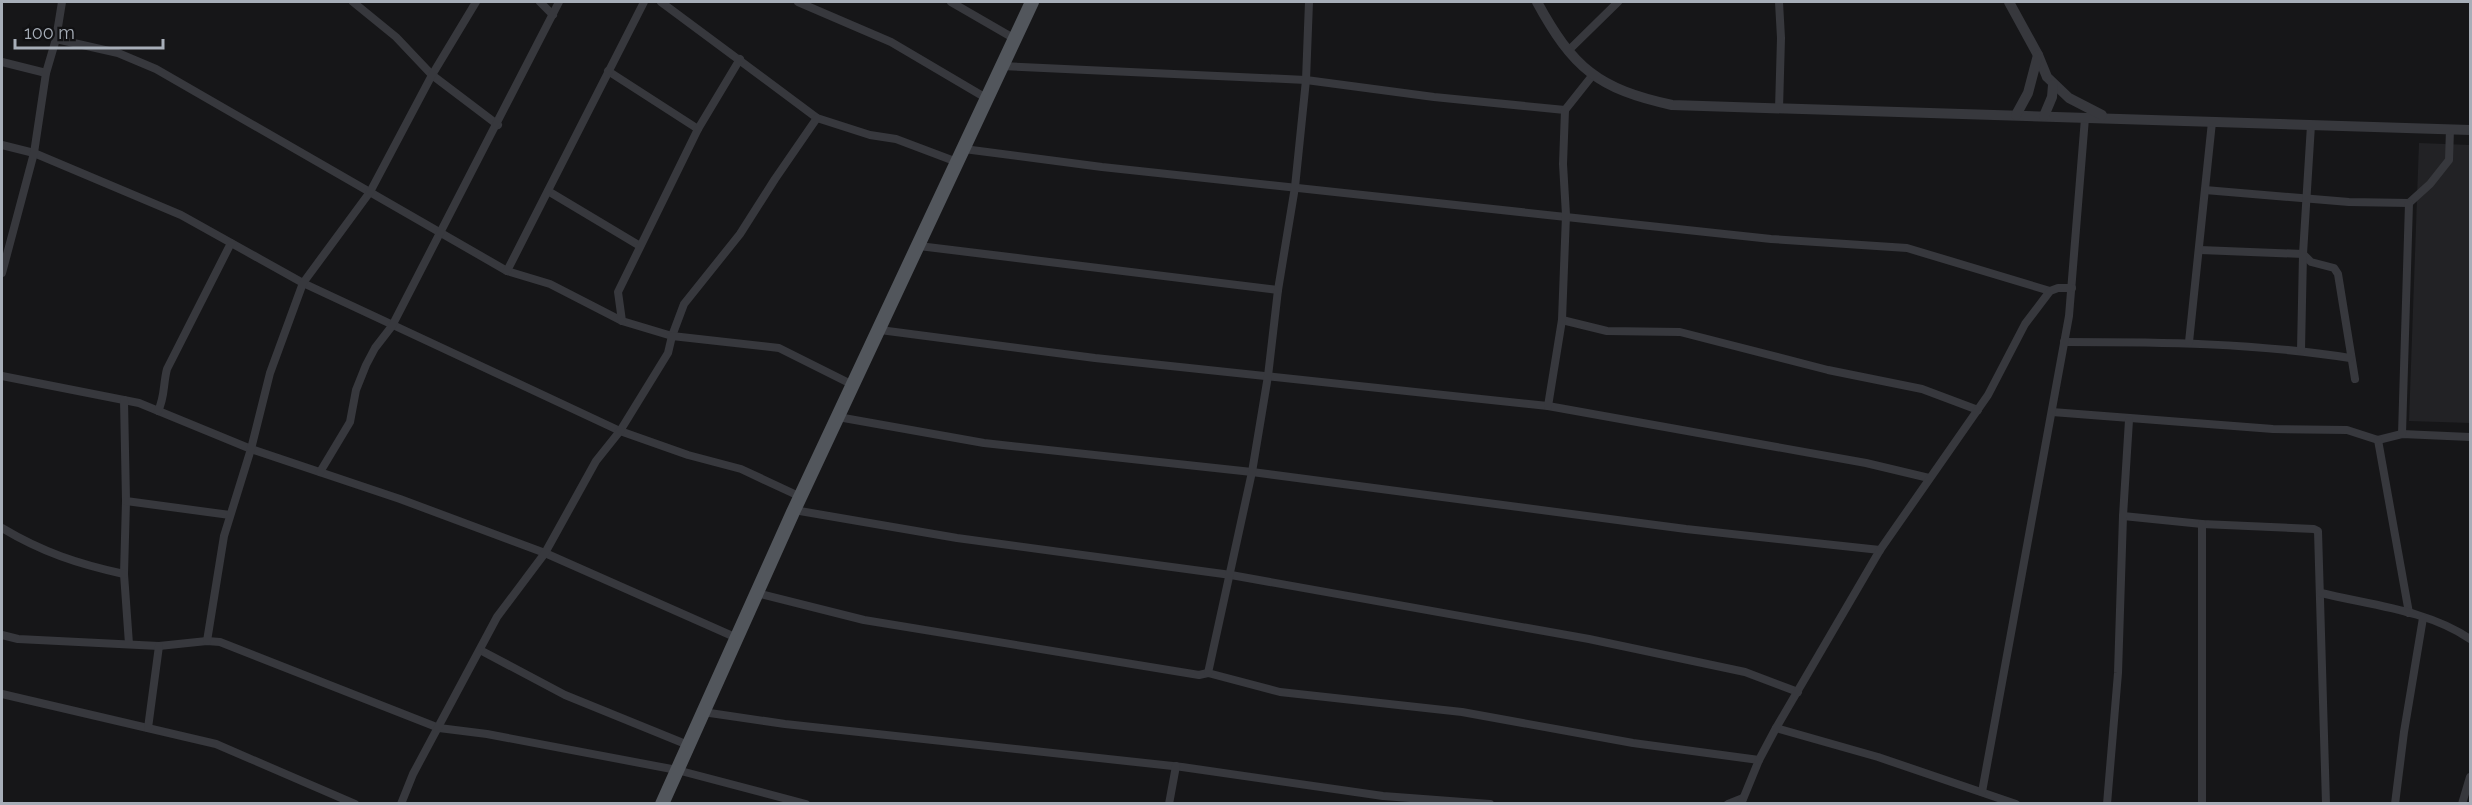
<svg xmlns="http://www.w3.org/2000/svg" width="2472" height="805" font-family="Raleway,sans-serif">
<rect width="100%" height="100%" fill="#161618"/>
<!-- built -->
<polygon fill="#222225" points="2419,143 2470,145 2470,423 2409,421"/>
<g fill="none" stroke-linecap="round" stroke-linejoin="round">
<!-- minor -->
<g stroke="#37383d" stroke-width="8">
<polyline points="353,2 396,37 432,75 498,125"/>
<polyline points="540,2 553,15"/>
<polyline points="661,2 817,118 870,135 896,139 957,162"/>
<polyline points="798,2 891,42 986,98"/>
<polyline points="951,2 1015,39"/>
<polyline points="1779,2 1781,38 1779,109"/>
<polyline points="56,39 118,53 156,69 507,271 550,284 622,321 672,336 684,304 740,234 775,179 817,118"/>
<polyline points="1568,51 1618,2"/>
<polyline points="2,62 46,73"/>
<polyline points="1002,66 1306,80 1434,97 1565,110"/>
<polyline points="608,71 698,129"/>
<polyline points="2,145 34,153 181,215 303,283 620,431 688,455 741,469 801,497"/>
<polyline points="964,149 1102,167 1771,239 1907,248 2050,291"/>
<polyline points="2205,190 2349,202 2409,203 2430,184 2449,160 2450,129"/>
<polyline points="548,191 640,246"/>
<polyline points="919,246 1278,290"/>
<polyline points="2200,250 2303,254 2311,262 2334,268 2338,274 2355,379"/>
<polyline points="507,271 644,2"/>
<polyline points="2,273 34,153 46,73 56,39 62,2"/>
<polyline points="1562,320 1607,331 1680,332 1828,370 1922,389 1978,410"/>
<polyline points="622,321 618,292 698,129 740,59"/>
<polyline points="880,330 1095,358 1548,406 1866,463 1929,478"/>
<path d="M2064,342C2160,342 2255,343 2350,358"/>
<polyline points="2189,342 2212,122"/>
<polyline points="2301,350 2303,254 2311,125"/>
<polyline points="2,376 139,403 251,449 400,499 545,553 737,638"/>
<polyline points="124,400 126,501 124,574 129,644"/>
<polyline points="1548,406 1562,320 1566,215 1563,164 1565,110 1592,76"/>
<path d="M158,411C165,397 163,384 167,369L231,243"/>
<polyline points="2052,412 2273,429 2347,430 2378,440 2402,434 2470,437"/>
<polyline points="838,417 984,443 1252,472 1686,529 1880,550"/>
<polyline points="2402,434 2409,203"/>
<polyline points="2378,440 2409,613"/>
<polyline points="320,472 350,422 356,390 366,365 375,348 392,326 559,2"/>
<polyline points="126,501 230,515"/>
<polyline points="794,510 957,538 1231,575 1589,639 1745,672 1798,692"/>
<polyline points="2123,516 2202,524 2314,529 2318,531 2326,804"/>
<polyline points="2202,524 2202,804"/>
<path d="M2,528C42,552 78,564 124,574"/>
<polyline points="757,593 864,620 1199,675 1208,673 1280,692 1462,712 1633,743 1759,760"/>
<path d="M2321,593C2370,605 2428,610 2470,639"/>
<polyline points="2,635 18,639 159,646 207,641 220,642 439,728 487,734 677,770 806,804"/>
<polyline points="207,641 224,536 251,449 270,373 303,283 370,192 432,75 476,2"/>
<polyline points="480,650 565,695 688,745"/>
<polyline points="1208,673 1252,472 1268,376 1278,290 1295,187 1306,80 1309,2"/>
<polyline points="2,694 216,744 355,804"/>
<polyline points="703,712 785,724 1182,767 1383,796 1490,804"/>
<polyline points="148,728 159,646"/>
<polyline points="1776,728 1878,757 2016,804"/>
<polyline points="1982,792 2069,316 2085,118"/>
<polyline points="401,804 413,774 497,617 545,553 596,461 620,431 668,353 672,336 779,348 853,385"/>
<polyline points="1169,804 1176,766"/>
<polyline points="1728,804 1743,798"/>
<polyline points="1741,804 1759,760 1776,728 1880,550 1988,395 2025,324 2050,291 2058,288 2072,288"/>
<polyline points="2107,804 2118,673 2123,516 2129,420"/>
<polyline points="2395,804 2404,732 2423,618"/>
<polyline points="2462,804 2470,777"/>
</g>
<!-- tertiary -->
<g stroke="#37383d" stroke-width="10">
<path d="M1537,2C1573,68 1598,89 1672,105L2470,130"/>
<polyline points="2009,2 2038,55 2047,77 2069,98 2102,115"/>
<polyline points="2016,115 2028,93 2038,55"/>
<polyline points="2044,116 2052,97 2053,85"/>
</g>
<!-- primary -->
<polyline stroke="#52565c" stroke-width="14" points="662,804 794,510 1032,2"/>
</g>
<!-- border -->
<rect width="2472" height="805" fill="none" stroke="#a7aeb8" stroke-width="6"/>
<!-- scale -->
<path d="M15 39v9h148v-9" fill="none" stroke="#a7aeb8" stroke-width="3"/>
<text x="24" y="39" font-size="18" fill="#a7aeb8" stroke="#111113" stroke-width="4.5" paint-order="stroke">100 m</text>
</svg>
